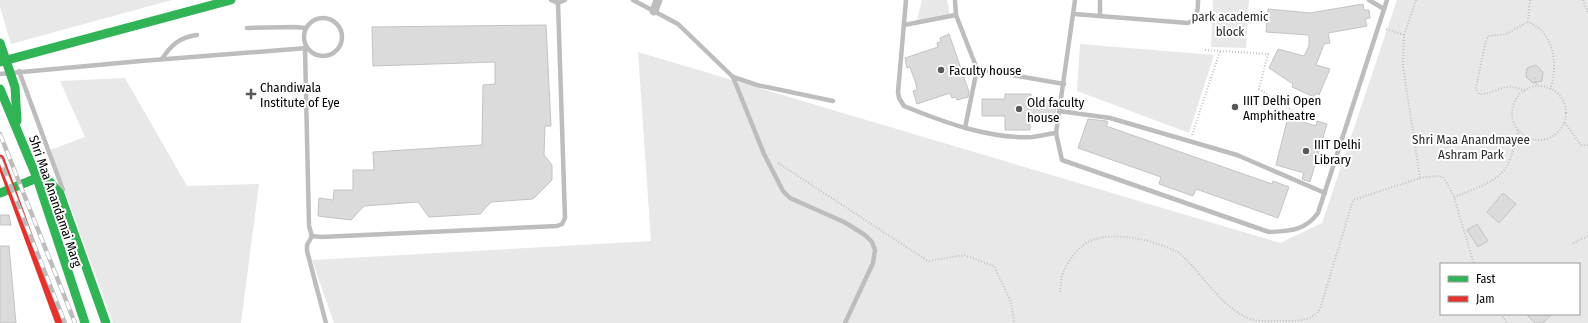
<svg xmlns="http://www.w3.org/2000/svg" width="1588" height="323" font-family="'Fira Sans Condensed',sans-serif">
<rect width="100%" height="100%" fill="#fff"/>
<!-- green -->
<g fill="#e8e8e8" fill-rule="evenodd">
<polygon points="0,0 172,0 11,44 0,7"/>
<polygon points="922,0 947,0 950,15 917,20"/>
<polygon points="1213,0 1249,0 1246,48 1211,47"/>
<path d="M1397,0H1588V323H334L312,260L651,241L638,52L1280,243L1322,223ZM1441,264H1579V314H1441Z"/>
<polygon points="1080,44 1214,55 1189,133 1077,91"/>
<polygon points="125,78 187,186 259,184 241,323 113,323 50,150 85,137 60,81"/>
</g>
<!-- building -->
<g fill="#dbdbdb" stroke="#c3c3c3">
<polygon points="1363,4 1364,10 1369,10 1370,18 1365,19 1367,26 1328,33 1330,43 1324,44 1316,65 1330,69 1319,95 1316,93 1314,97 1292,87 1293,84 1269,68 1278,49 1304,56 1309,46 1309,35 1266,32 1268,9 1310,13"/>
<polygon points="546,25 551,126 545,126 544,155 552,165 552,180 533,199 491,202 480,214 429,217 418,202 364,206 351,220 318,216 319,198 333,200 334,190 353,190 353,170 374,170 373,152 482,145 483,85 495,84 495,62 373,66 372,27"/>
<polygon points="949,34 969,92 968,97 957,100 956,97 952,98 950,93 917,104 913,91 917,90 916,84 910,67 907,68 905,58 938,47 937,43 941,42 940,38"/>
<polygon points="1536,65 1543,72 1542,81 1533,83 1526,77 1527,68"/>
<polygon points="1005,94 1031,94 1031,100 1057,100 1054,118 1030,118 1030,130 1005,130 1005,116 982,116 982,99 1005,99"/>
<polygon points="1288,117 1316,126 1317,121 1327,124 1310,182 1302,179 1304,173 1276,165"/>
<polygon points="1088,119 1106,121 1108,122 1106,126 1272,184 1273,181 1289,187 1278,218 1196,189 1193,196 1159,184 1161,177 1078,148"/>
<polygon points="1503,193 1516,204 1499,223 1487,212"/>
<polygon points="0,215 9,215 11,225 0,225"/>
<polygon points="1477,224 1488,241 1478,247 1467,230"/>
<polygon points="0,246 9,246 16,323 0,323"/>
<polygon points="1526,314 1552,314 1543,323 1535,323"/>
</g>
<g fill="none" stroke-linecap="round" stroke-linejoin="round">
<!-- path -->
<g stroke="#c2c2c2" stroke-width="2" stroke-dasharray="1 2" stroke-linecap="butt">
<polyline points="1416,0 1404,35 1403,66 1420,178"/>
<polyline points="1583,0 1588,13"/>
<polyline points="1528,22 1530,0"/>
<polyline points="1386,29 1404,35"/>
<polyline points="1205,50 1268,54 1259,89 1292,110"/>
<polyline points="1535,78 1537,86"/>
<circle cx="1539" cy="113" r="27"/>
<path d="M1525,91C1503,80 1499,94 1479,94L1476,88L1486,40L1489,36L1506,34L1528,22C1554,32 1559,65 1550,89"/>
<polyline points="1565,123 1581,145 1588,145"/>
<polyline points="1192,135 1220,51"/>
<polyline points="778,163 928,261 964,255 994,266 1011,302 1014,323"/>
<path d="M1454,197C1471,190 1497,183 1507,166C1513,155 1515,141 1518,130"/>
<polyline points="1573,243 1588,236"/>
<path d="M1060,292C1061,285 1061,276 1064,270C1069,260 1080,245 1090,241C1116,230 1155,241 1178,252C1203,273 1219,306 1250,319C1261,323 1276,320 1287,321C1299,321 1313,320 1320,309L1353,200L1420,178L1437,176L1443,177L1446,181L1454,197L1474,264"/>
<polyline points="1501,314 1507,323"/>
</g>
<!-- lane -->
<g stroke="#bdbdbd" stroke-width="4.5">
<polyline points="551,0 558,3 565,0"/>
<polyline points="633,0 678,24 733,77 764,154 783,191 790,198 844,222 865,235 872,242 875,250 873,263 845,323"/>
<path d="M906,0L898,92L899,98L904,106C943,122 989,139 1032,137C1040,136 1048,134 1056,133L1062,160L1269,232C1289,231 1305,231 1318,213L1387,0"/>
<polyline points="955,0 956,15 977,69 1064,84"/>
<polyline points="1369,0 1384,9"/>
<path d="M1074,14L1188,23C1198,18 1198,10 1198,0"/>
<polyline points="1100,16 1100,0"/>
<circle cx="323" cy="37" r="19"/>
<polyline points="904,25 956,15"/>
<polyline points="247,28 294,27 306,28"/>
<polyline points="305,49 309,226 312,236 321,237 557,226 562,224 565,218 558,3"/>
<path d="M162,59C171,45 180,37 197,35"/>
<polyline points="19,71 63,190"/>
<polyline points="0,74 141,61 307,48"/>
<polyline points="733,77 757,85 833,101"/>
<polyline points="1059,111 1110,118 1237,155 1325,193"/>
<polyline points="965,128 977,69"/>
<polyline points="1056,133 1075,0"/>
<polyline points="312,236 307,245 307,251 326,323"/>
</g>
<!-- street -->
<polyline stroke="#bdbdbd" stroke-width="9" points="654,11 658,0"/>
<!-- fast -->
<g stroke="#30b455" stroke-width="9">
<polyline points="0,43 15,87 17,121"/>
<polyline points="0,62 231,0"/>
<polyline points="0,89 37,178 85,323"/>
<polyline points="37,178 50,182 60,194 106,323"/>
<polyline points="0,193 37,178"/>
</g>
<!-- jam -->
<polyline stroke="#e5322d" stroke-width="9" points="0,159 60,323"/>
<defs>
<g id="rail">
<polyline points="0,134 75,323"/>
<polyline points="0,159 65,323"/>
</g>
</defs>
<!-- rail casing -->
<use href="#rail" stroke="#bdbdbd" stroke-width="4.5"/>
<!-- rail -->
<use href="#rail" stroke="#fff" stroke-width="3" stroke-dasharray="9" stroke-linecap="butt"/>
</g>
<!-- markers -->
<g fill="#595959" stroke="#fff" stroke-width="1.5">
<circle cx="941" cy="70" r="4"/>
<path d="M249 88h4v4h4v4h-4v4h-4v-4h-4v-4h4z"/>
<circle cx="1235" cy="107" r="4"/>
<circle cx="1019" cy="109" r="4"/>
<circle cx="1306" cy="151" r="4"/>
</g>
<g text-anchor="middle" stroke-width="4" stroke-linejoin="round" paint-order="stroke">
<!-- park labels -->
<g font-size="13" fill="#2c2c2c" stroke="#fff">
<text x="1230" y="21">park academic<tspan x="1230" dy="15">block</tspan></text>
<text x="1471" y="144">Shri Maa Anandmayee<tspan x="1471" dy="15">Ashram Park</tspan></text>
</g>
<!-- poi labels -->
<g font-size="13" fill="#000" stroke="#fff" text-anchor="start">
<text x="949" y="75">Faculty house</text>
<text x="260" y="92">Chandiwala<tspan x="260" dy="15">Institute of Eye</tspan></text>
<text x="1243" y="105">IIIT Delhi Open<tspan x="1243" dy="15">Amphitheatre</tspan></text>
<text x="1027" y="107">Old faculty<tspan x="1027" dy="15">house</tspan></text>
<text x="1314" y="149">IIIT Delhi<tspan x="1314" dy="15">Library</tspan></text>
</g>
<!-- street labels -->
<g font-size="13" fill="#000" stroke="#fff">
<text transform="translate(56 201) rotate(71)" y="5">Shri Maa Anandamai Marg</text>
</g>
</g>
<!-- legend -->
<rect x="1440" y="263" width="140" height="52" fill="#ffffff" stroke="#999999"/>
<rect x="1448" y="276" width="20" height="6" fill="#30b455" stroke="#999999"/>
<text x="1476" y="283" font-size="12" fill="#000000">Fast</text>
<rect x="1448" y="296" width="20" height="6" fill="#e5322d" stroke="#999999"/>
<text x="1476" y="303" font-size="12" fill="#000000">Jam</text>
</svg>
